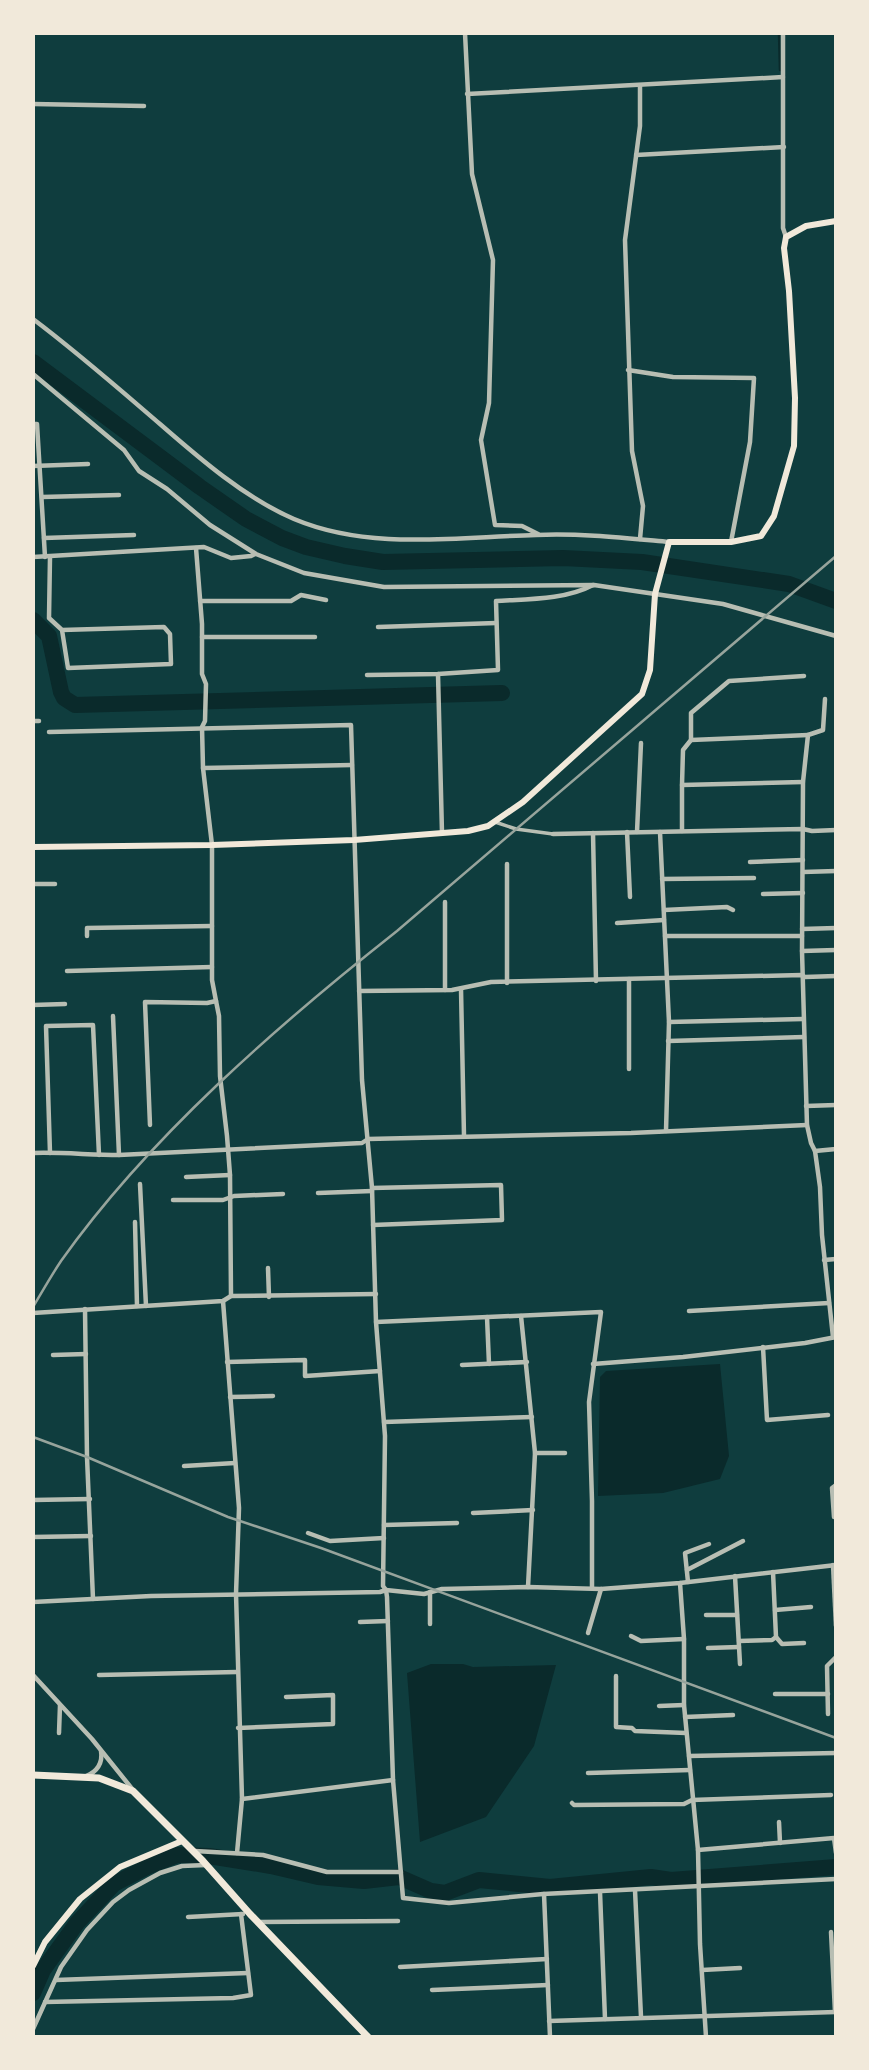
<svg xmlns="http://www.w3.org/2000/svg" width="869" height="2070" font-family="Inter,sans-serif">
<rect width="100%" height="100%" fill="#0f3d3e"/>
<!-- water -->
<g fill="#0a2a2b">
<polygon points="720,1364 729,1456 720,1479 663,1493 598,1496 600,1377 606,1371"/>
<polygon points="431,1664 463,1664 473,1667 556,1665 534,1746 486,1817 420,1842 407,1673"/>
</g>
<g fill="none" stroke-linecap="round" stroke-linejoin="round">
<!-- stream -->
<polyline stroke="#0a2a2b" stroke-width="2.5" points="779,33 780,70"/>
<!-- river -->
<g stroke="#0a2a2b" stroke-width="16">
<polyline points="33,362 200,487 246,519 282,538 306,547 345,556 383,562 563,558 642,562 789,584 836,601"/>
<polyline points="33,620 49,636 61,692 64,698 75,705 502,693"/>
<polyline points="33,1993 43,1970 77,1923 114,1884 149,1866 177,1855 209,1856 271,1866 318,1877 364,1881 399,1877 431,1891 445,1893 479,1880 550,1887 651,1877 671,1880 836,1867"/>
</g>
<!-- pedestrian -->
<polyline stroke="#b8beb3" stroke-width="3.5" points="495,822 516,829 553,834"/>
<!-- minor -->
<g stroke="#b8beb3" stroke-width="4.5">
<polyline points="465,33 472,174 493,260 489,403 481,440 495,525 522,526 538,534"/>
<polyline points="783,33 783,228 786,237"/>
<polyline points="467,94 783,77"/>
<polyline points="33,104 144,106"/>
<polyline points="636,155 784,147"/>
<path d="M33,319C77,352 118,388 160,424C199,458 245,498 294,519C370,551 456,537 536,535C580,533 625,538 669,542"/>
<polyline points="628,370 673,377 754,378 750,442 731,542"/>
<polyline points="33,374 124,450 139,471 167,489 210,525 256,554 304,573 384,587 594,585 723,604 836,636"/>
<polyline points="33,424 37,424 45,557"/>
<polyline points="33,466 88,464"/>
<polyline points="42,497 119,495"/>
<polyline points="44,538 134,535"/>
<polyline points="640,539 643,506 632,451 625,240 640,126 640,86"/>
<polyline points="33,557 204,547 231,558 251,556 255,554"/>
<polyline points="50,557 49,618 62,630 68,668 171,664 170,634 164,627 62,630"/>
<polyline points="200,601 291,601 301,595 326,600"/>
<polyline points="378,627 496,623"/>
<polyline points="202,637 315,637"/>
<polyline points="438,674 442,833"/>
<path d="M367,675L438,674L498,670L496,601C527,599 565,600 593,585"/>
<polyline points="825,699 823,730 808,735 803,782 802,951 807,1125 811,1143 815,1151 836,1149"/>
<polyline points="33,721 39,721"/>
<polyline points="49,732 351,725 362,1080 372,1188 376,1322 385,1436 383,1586 386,1590 387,1597 393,1780 403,1898 449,1903 543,1894 836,1879"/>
<polyline points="691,740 808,735"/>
<polyline points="203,768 352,765"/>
<polyline points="803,782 682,785 683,750 691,740 691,713 729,681 804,676"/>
<polyline points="682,831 682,785"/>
<polyline points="627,832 630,897"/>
<polyline points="637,832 641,743"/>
<polyline points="660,832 669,1022 666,1131"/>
<polyline points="593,833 596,981"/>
<polyline points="553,834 803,829 812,831 836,830"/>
<polyline points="750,862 803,860"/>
<polyline points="507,864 507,983"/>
<polyline points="803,872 836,871"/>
<polyline points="662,879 754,878"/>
<polyline points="33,884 55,884"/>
<polyline points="763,894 803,893"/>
<polyline points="664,910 727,907 733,910"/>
<polyline points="617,923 664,920"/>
<polyline points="802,929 836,928"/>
<polyline points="87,936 87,928 212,926"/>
<polyline points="665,936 802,936"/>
<polyline points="802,951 836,950"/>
<polyline points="67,971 212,967"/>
<polyline points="629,979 629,1069"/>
<polyline points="461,989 464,1136"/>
<polyline points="445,990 445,902"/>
<polyline points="359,991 452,990 491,982 802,975 805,977 836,976"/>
<polyline points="216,1001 219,1016 220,1076 227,1136 230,1175 231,1296"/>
<polyline points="33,1005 65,1004"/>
<polyline points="113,1016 119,1155"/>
<polyline points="669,1022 803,1019"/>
<polyline points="668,1041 804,1037"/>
<polyline points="806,1106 836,1105"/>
<polyline points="150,1125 145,1002 207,1003 216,1001 212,980 212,845 203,768 202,727 205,721 206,684 202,674 202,624 196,548"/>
<polyline points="815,1151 820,1187 822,1235 833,1337"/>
<path d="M33,1153C62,1152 90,1155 119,1155L362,1143L368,1139L631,1133L807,1125"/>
<polyline points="50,1153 46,1026 93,1025 99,1155"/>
<polyline points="186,1177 230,1175"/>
<polyline points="140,1184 146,1306"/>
<polyline points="372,1188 501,1185 502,1220 373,1225"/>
<polyline points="318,1193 372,1191"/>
<polyline points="173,1200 223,1200 234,1196 283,1194"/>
<polyline points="135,1222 137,1306"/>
<polyline points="824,1260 836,1259"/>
<polyline points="268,1268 269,1297"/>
<polyline points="223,1301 239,1508 236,1594 242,1799 237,1853"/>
<polyline points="85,1309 87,1457 93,1599"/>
<polyline points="689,1311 829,1303"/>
<polyline points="33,1313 223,1301 231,1296 376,1294"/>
<polyline points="521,1316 535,1453 528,1587"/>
<polyline points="487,1317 489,1364"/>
<polyline points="376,1322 601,1312 589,1402 592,1501 592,1588"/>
<polyline points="763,1347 767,1420 828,1415"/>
<polyline points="53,1355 86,1354"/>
<polyline points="227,1362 305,1360 305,1376 380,1371"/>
<polyline points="593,1364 683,1357 805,1343 836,1337"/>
<polyline points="462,1365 527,1362"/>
<polyline points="230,1397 273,1396"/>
<polyline points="384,1422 532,1417"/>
<polyline points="535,1453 565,1453"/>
<polyline points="184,1466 235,1463"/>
<polyline points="33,1500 90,1499"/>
<polyline points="473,1513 533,1510"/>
<polyline points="834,1517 832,1488 836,1485"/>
<polyline points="384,1525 457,1523"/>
<polyline points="308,1533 330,1541 384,1538"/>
<polyline points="33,1537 91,1536"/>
<polyline points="833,1565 836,1626"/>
<polyline points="687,1570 743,1541"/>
<polyline points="735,1576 740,1664"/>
<polyline points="688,1582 685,1553 709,1544"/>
<polyline points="680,1583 684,1639 684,1705 698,1850 700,1944 706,2037"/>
<polyline points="430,1592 430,1624"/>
<polyline points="33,1602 151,1596 380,1592 386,1590 424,1594 442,1589 528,1587 601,1589 680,1583 836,1565"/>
<polyline points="775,1610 811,1607"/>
<polyline points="706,1615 737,1615"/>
<polyline points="360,1622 388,1621"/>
<polyline points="588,1633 601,1589"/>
<polyline points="631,1636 641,1641 684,1639"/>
<polyline points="776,1637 782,1644 804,1643"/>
<polyline points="739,1641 772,1640 776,1637 773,1572"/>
<polyline points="708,1648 739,1647"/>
<polyline points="33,1675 92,1739 133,1790"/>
<polyline points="99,1675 237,1672"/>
<polyline points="616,1676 616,1727 632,1728 635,1731 686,1733"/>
<polyline points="775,1694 828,1694"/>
<polyline points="659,1706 684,1705"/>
<polyline points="828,1714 827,1666 836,1657"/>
<polyline points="685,1717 733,1715"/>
<polyline points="238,1728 333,1724 333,1695 286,1697"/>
<polyline points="59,1733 60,1705"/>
<polyline points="689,1756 836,1753"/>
<polyline points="588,1773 690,1770"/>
<path d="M86,1776C97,1772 103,1763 101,1751"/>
<polyline points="242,1799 393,1780"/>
<polyline points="572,1803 574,1805 684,1804 692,1800 831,1795"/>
<polyline points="779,1822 780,1843"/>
<polyline points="698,1850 834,1838 836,1853"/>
<polyline points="195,1851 263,1855 327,1872 401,1872"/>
<polyline points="635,1890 641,2017"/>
<polyline points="600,1892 605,2019"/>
<polyline points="544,1894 550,2037"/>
<polyline points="188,1917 243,1914"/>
<polyline points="259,1922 398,1921"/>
<polyline points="831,1932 835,2012"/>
<polyline points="400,1967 547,1959"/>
<polyline points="702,1970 740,1968"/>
<polyline points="56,1980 248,1973"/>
<polyline points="432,1990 548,1985"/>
<polyline points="45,2002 233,1998 251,1995 241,1914"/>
<polyline points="549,2021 836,2012"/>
<polyline points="33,2029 61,1967 87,1930 113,1902 129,1890 160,1873 182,1866 206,1865"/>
</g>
<!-- secondary -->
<g stroke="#f1e9da" stroke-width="6">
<polyline points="33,847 212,845 354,840 468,831 488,826 523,802 642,694 650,670 655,594 669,542 731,542 761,536 774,516 794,446 795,398 789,291 784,248 786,237 806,226 836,221"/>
<polyline points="33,1966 45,1942 80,1899 120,1867 182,1841"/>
</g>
<!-- trunk -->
<polyline stroke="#f1e9da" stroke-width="7" points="33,1775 99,1778 133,1791 203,1861 250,1914 368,2037"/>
<!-- rail -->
<g stroke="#97a49c" stroke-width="2.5">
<path d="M33,1307C42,1292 51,1276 61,1261C149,1137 278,1025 397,931L836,556"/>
<polyline points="33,1437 87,1457 228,1517 321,1548 836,1738"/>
</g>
</g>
<!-- border -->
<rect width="869" height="2070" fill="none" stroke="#f1e9da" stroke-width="70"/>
</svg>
